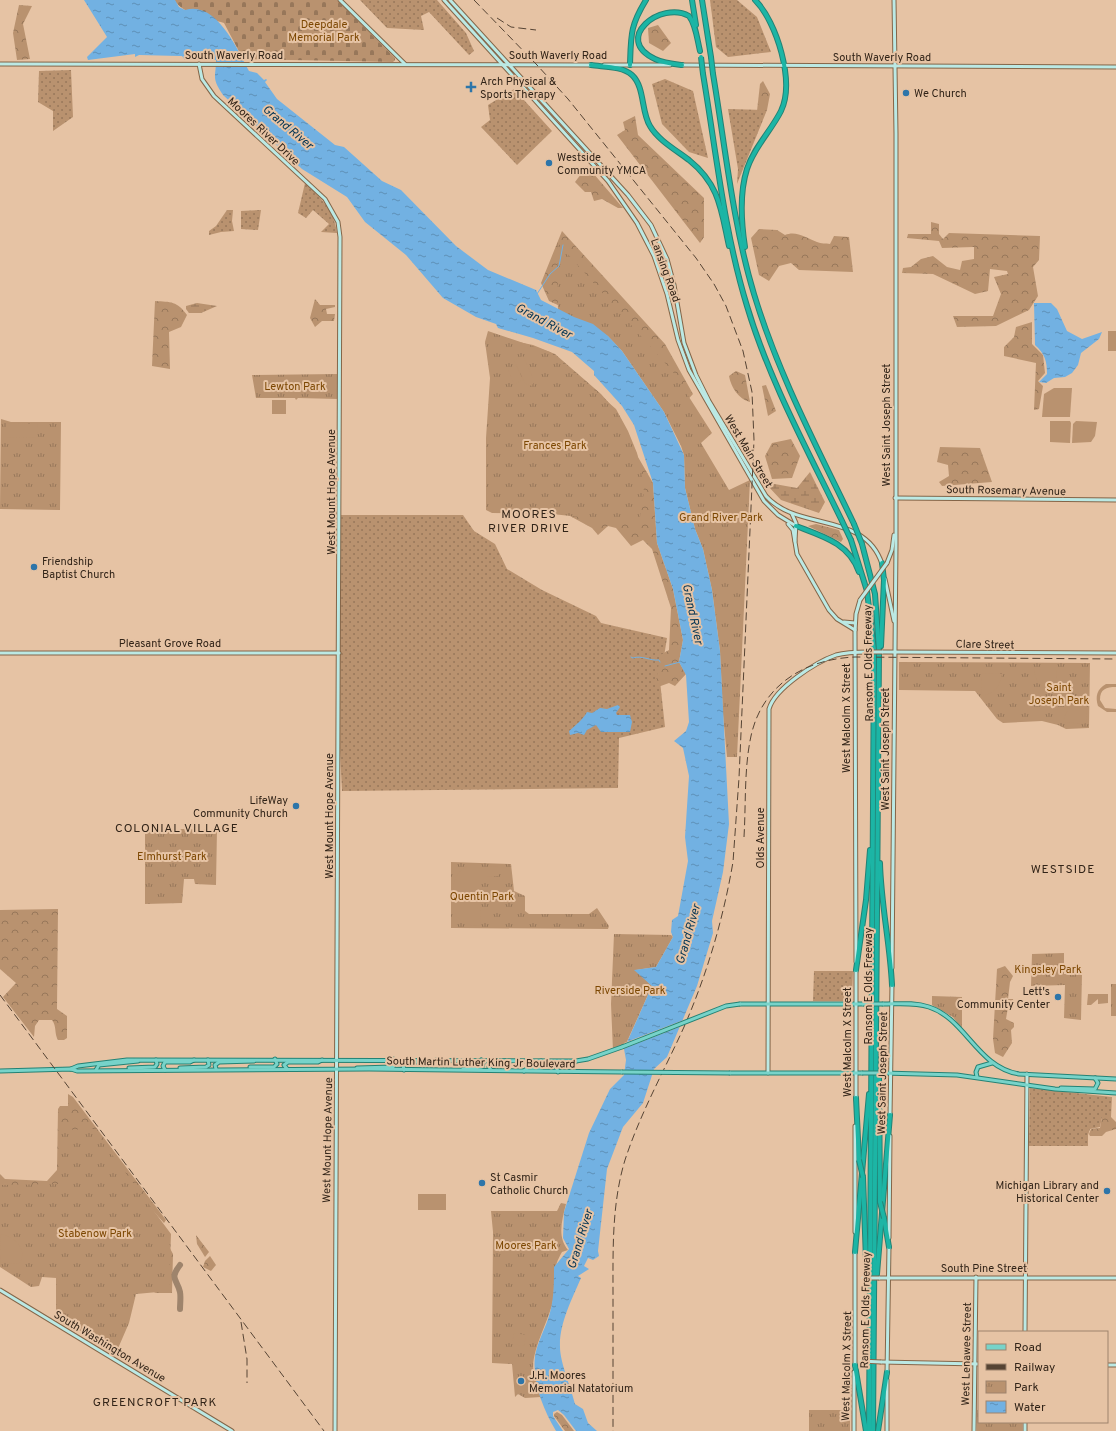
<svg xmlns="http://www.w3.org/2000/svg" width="1116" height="1431" font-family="Overpass,sans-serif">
<defs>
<pattern id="grass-dots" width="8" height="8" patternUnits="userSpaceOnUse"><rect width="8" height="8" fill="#b9926f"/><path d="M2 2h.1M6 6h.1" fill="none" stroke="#97775a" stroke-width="1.8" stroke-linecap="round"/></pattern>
<pattern id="forest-crowns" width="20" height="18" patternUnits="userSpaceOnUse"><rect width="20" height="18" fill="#b9926f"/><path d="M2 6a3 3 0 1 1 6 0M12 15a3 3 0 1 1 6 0" fill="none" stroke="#97775a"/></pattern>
<pattern id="wetland-marsh" width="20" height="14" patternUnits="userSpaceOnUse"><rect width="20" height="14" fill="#b9926f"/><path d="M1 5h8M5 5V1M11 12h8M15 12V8" fill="none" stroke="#97775a"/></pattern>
<pattern id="cemetery-stones" width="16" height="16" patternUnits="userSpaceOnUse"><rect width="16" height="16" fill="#b9926f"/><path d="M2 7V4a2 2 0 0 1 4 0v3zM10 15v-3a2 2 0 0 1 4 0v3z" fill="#97775a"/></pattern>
<pattern id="park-tufts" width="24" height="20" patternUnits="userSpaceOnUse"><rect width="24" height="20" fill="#b9926f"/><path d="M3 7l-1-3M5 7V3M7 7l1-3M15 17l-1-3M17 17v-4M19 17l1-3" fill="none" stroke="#97775a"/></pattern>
<pattern id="water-ripples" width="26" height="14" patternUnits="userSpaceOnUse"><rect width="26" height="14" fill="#72b1e2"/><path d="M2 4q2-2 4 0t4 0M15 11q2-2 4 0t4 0" fill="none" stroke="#5e90b6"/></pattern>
</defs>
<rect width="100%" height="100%" fill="#e6c3a4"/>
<!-- grass -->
<g fill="url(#grass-dots)">
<polygon points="360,0 437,0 466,33 474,51 469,55 429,12 421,16 424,30 387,28"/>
<polygon points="710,0 737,0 757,17 771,52 728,57 716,47"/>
<polygon points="71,70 73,117 53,131 53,111 38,102 39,71"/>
<polygon points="665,79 693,91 708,158 689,152 662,124 652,84"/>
<polygon points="514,89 552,131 517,165 481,127 490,120 488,105"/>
<polygon points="728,109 767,110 737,184 738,169"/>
<path d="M305,183C321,198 334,210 337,233L321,232L329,224L313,210L306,218L298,213Z"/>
<polygon points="227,210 233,210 232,221 234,231 221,232 209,235 209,231 216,226"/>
<polygon points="261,210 258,230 241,229 241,211"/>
<polygon points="340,515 463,515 474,531 495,544 507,569 542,590 596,616 601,623 667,638 660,681 665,727 619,738 618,788 342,791 339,731"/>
<polygon points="814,971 853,971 852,997 849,1001 813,1001"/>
<polygon points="1030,1088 1112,1097 1111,1117 1102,1117 1100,1127 1090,1129 1088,1135 1088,1146 1029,1146"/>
</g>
<!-- forest -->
<g fill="url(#forest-crowns)">
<polygon points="19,5 32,6 23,24 30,59 17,60 13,33"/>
<polygon points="658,25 671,43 663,51 649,43 648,28"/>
<polygon points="763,81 770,94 767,110 757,111 760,84"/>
<polygon points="635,116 638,135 704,198 704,237 700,243 617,135 625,130 623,122"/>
<polygon points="587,166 623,208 618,208 602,199 594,201 591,192 585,192 575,182"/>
<polygon points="931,222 939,224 939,234 943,239 949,233 1040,236 1039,260 1033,267 1038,296 1029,310 996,326 957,327 953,316 993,316 1001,294 994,277 1008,274 1007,271 990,269 988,291 975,294 933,274 902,273 903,268 911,267 921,259 933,256 947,267 960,270 962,261 974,259 974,247 942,248 939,241 907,238 908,234 931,234"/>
<path d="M759,229L777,230L785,235C796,230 807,238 817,242C821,244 826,243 830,244L834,236L849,237L853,272L799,270L791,263L779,266L769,281L759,275L751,238Z"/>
<polygon points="562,231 665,344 693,394 680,408 593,321 549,301 541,283"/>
<polygon points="315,299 320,305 335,305 335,307 326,309 327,314 335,314 334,321 322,321 315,327 310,318"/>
<path d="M155,301C171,302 177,301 187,315L181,327L169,332L170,369L152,366Z"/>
<polygon points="1032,322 1032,344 1043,355 1045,373 1038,381 1043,386 1039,409 1034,410 1036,363 1004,356 1004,347 1014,337 1016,327"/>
<polygon points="514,341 533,345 555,354 563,361 601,394 616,411 628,433 638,457 653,483 657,543 673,589 683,640 679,662 686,674 675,686 669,683 658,687 656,683 660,655 669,650 671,608 652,549 643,540 631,546 616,528 608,526 598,535 592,528 570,516 583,510"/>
<path d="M736,371L745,375L750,402C738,399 731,387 729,376Z"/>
<polygon points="766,385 776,411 768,416 762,386"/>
<polygon points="791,439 800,456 792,478 772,479 765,456 772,443"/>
<polygon points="940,447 980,448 992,482 942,486 939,482 949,476 948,465 937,462"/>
<polygon points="816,524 839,530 843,539 841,542 808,526"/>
<path d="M58,909L57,1009L67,1016V1038L64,1040H58C54,1033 57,1027 52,1020H39L35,1026L34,1037L3,997L16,983L0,969V910Z"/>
<polygon points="1005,966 1013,976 1010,982 1008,999 1013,999 1014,1005 1008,1007 1006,1019 1014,1023 1014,1027 1011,1030 1012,1043 1003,1057 995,1053 993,1039 997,969"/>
<polygon points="68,1094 73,1097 166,1220 164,1223 123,1177 165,1239 173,1254 172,1293 156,1293 0,1220 0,1174 5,1179 47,1181 57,1170 58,1109 60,1106 68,1106"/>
<polygon points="1102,1117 1111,1117 1116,1122 1116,1129 1106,1132 1102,1136 1090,1136 1089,1134 1091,1129 1100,1128"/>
<polygon points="196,1235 209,1252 205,1257 197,1244"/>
<polygon points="210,1256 216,1265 211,1271 203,1267 205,1261"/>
<polygon points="557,1412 562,1415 574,1431 565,1431 554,1416 554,1414"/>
</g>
<!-- wetland -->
<g fill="url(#wetland-marsh)">
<polygon points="197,303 217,306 201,313 189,313 186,309 186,306"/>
<polygon points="810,472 825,502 819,513 781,500 767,485 769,483 797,488"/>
</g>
<!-- cemetery -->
<path fill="url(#cemetery-stones)" d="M174,0H337L395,58V60L393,62L243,59L224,23C208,18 184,15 174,0Z"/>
<!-- park -->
<g fill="url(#park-tufts)">
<polygon points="557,242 673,372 712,433 701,443 729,490 750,480 737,757 727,757 723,714 720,651 712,590 703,549 695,529 685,488 684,455 681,446 664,412 622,351 608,336 558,310"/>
<polygon points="488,331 550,352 616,409 628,431 637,453 643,481 644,492 639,523 622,520 603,520 591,522 580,517 552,514 492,513 486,510 486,438 490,378 485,342"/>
<polygon points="338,374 338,399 298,398 296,400 295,398 256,398 252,375"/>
<polygon points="1,419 11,422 61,422 60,510 0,509"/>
<polygon points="899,662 1090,663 1089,728 1066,729 1058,725 1042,721 1003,723 997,719 975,691 899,690"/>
<polygon points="145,829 217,829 216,885 195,884 194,879 184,879 182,903 145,904"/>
<polygon points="451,862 511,864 514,891 525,896 525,911 529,914 589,914 597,908 609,926 608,929 451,928"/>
<polygon points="614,934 671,935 673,937 656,967 636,970 652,986 625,1046 613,1051 611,1004"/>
<polygon points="1064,953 1064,974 1082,974 1081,1020 1064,1018 1065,985 1031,986 1032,954"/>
<rect x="1111" y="984" width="5" height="32"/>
<polygon points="932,996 962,997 962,1029 953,1017 932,1005"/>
<polygon points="93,1129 171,1234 169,1291 136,1294 129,1323 116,1353 56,1316 56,1278 42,1277 39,1286 31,1287 0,1267 0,1185 59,1184 60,1130"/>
<path d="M561,1203L566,1204C562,1220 557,1237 568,1250L562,1252C550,1273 556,1279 553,1300C549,1322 529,1353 534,1374C535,1376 536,1378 537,1380C539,1387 537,1390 541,1397L525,1398L518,1394L515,1397L512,1364L492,1363L493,1232L491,1211H557Z"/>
<rect x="809" y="1410" width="41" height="21"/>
<polygon points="977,1410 979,1410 979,1422 1022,1422 1022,1431 977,1431"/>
</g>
<!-- garden -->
<g fill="#b9926f">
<rect x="1108" y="331" width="8" height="20"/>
<polygon points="523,356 533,378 533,384 530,386 525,383 514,360"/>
<polygon points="516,365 523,380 514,384 508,369"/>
<polygon points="1054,388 1072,388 1070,417 1042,417 1044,394"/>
<rect x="272" y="400" width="14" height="14"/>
<polygon points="1050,421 1070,421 1071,423 1070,443 1050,442"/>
<polygon points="1076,421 1097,422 1095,436 1091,442 1072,443 1073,424"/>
<polygon points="6,423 38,424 37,438 6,437"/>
<path d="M1034,669H1055L1057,671L1056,692C1042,689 1036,684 1034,669Z"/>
<path d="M982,673L1002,674C1000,687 994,694 981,696Z"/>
<path d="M1106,684H1116V687C1106,687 1100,689 1100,700L1105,708L1116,709V712H1107L1098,706C1095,696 1097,689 1106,684Z"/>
<path d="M1087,701L1086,722L1084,724L1063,722C1066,708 1073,703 1087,701Z"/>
<path d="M467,866H481V891L479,893H453C454,879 455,874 467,866Z"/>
<polygon points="498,866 498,876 487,877 487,867"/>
<path d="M479,897L481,899L480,926C468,926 461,923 454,912V897Z"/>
<polygon points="1088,994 1108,994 1108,1003 1098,1004 1098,999 1091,1005 1087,1005"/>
<rect x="418" y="1194" width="28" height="16"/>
<path d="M1,1234C14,1236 29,1250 19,1264L0,1262Z"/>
<polygon points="514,1333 526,1335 524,1346 512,1344"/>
</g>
<!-- water -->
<g fill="url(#water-ripples)">
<path d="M84,0H175L179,7L185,10C216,0 238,50 249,71L257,73L264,80L266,79L267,80L265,82L277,99L335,145L344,147L382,181L401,190L456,246L488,270L536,290L541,300L574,317L593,324L608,336L622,351L664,412L684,455L685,488L695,529L703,549L712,590L720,651L729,824L723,872L712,921L713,933L697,986L667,1057L654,1069L643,1103L623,1127L607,1169L598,1251L599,1256L593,1260L588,1258L584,1266L589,1269L578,1276L581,1278C572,1299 559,1324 560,1347C560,1362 571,1388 575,1404L583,1409L588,1423L597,1431H576L564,1415L558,1410L553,1412V1416L563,1431H556C543,1409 532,1382 535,1356C537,1343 544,1331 548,1319C554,1302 554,1285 554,1267L569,1249L563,1238L564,1212L589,1133L610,1089L624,1075L626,1060L624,1049L652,986L634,970L656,967L673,937L671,932L672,920L678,916L688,861L685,837L689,776L683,748L674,741L686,731L689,722L686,675L679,662L683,640L673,589L657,543L653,483L634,425L622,406L594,375V371L572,352L533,338L498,328L496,324L476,317L443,298L406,255L365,222L347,197L302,169L223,95C211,77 216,78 216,60H185L182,56H179L139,55L135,57V54L88,60L87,57L107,37Z"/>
<path d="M1034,303H1051L1057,309L1067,331L1082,339L1102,332L1099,339L1081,353L1078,365L1072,373L1065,377L1054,378L1046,383L1039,382L1047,374C1047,361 1045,354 1035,345Z"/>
<path d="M618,705L620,707L616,713L617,715H630L632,722L630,732H601L596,725L587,730L584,735L578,733L570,735L569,731C574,727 585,717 587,712L592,713L600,708L607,709Z"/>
</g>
<!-- pier -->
<polygon fill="#e6c3a4" points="686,1019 682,1026 623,1049 624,1043"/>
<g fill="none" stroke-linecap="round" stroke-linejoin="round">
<!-- stream -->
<g stroke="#72b1e2" stroke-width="1">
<polyline points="537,294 550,274 559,266 563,245"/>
<path d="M631,657L633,658C642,655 650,661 659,660L660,662"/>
<polyline points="665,666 680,662"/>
</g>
<!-- taxiway -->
<path stroke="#9e846c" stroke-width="6" d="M180,1265C169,1279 177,1279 180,1292C181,1297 180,1304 180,1309"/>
<defs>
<g id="secondary">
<polyline points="340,0 405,64"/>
<polyline points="444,0 608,181 637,223 654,256 667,294 678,340 689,370 764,501 778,515 796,526"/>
<path d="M450,0L628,195L651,225L667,259L674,285L684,343L696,375L709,401L766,496C798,532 865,511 882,564"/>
<polyline points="0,64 592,65"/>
<polyline points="199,64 202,79 214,96 325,199 338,222 340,237 335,1431"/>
<polyline points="604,65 670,65"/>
<polyline points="682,65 1116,67"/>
<polyline points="895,498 1116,500"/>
<polyline points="792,514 796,523 795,541"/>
<polyline points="788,524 793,530 797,554 829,610 837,619 855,630"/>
<polyline points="887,563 892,550 894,535"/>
<polyline points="885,579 894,621"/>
<polyline points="844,622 855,623"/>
<polyline points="882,652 1116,653"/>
<polyline points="0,653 339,653"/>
<polyline points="856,962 855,632 856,614 860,600"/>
<polyline points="892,968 896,544 896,134 894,0"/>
<path d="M768,1073L769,709C775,688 816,662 836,655C847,652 857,652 868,652"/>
<polyline points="856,1100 856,970"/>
<polyline points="890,1116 892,984"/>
<polyline points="855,1232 855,1126"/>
<polyline points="889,1238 890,1136"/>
<polyline points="879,1278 1116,1278"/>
<polyline points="0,1290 232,1431"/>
<polyline points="1025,1332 1027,1074"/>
<polyline points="881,1362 979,1364"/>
<polyline points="1107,1365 1116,1365"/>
<polyline points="855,1366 855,1252"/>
<polyline points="887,1374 889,1246"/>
<polyline points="854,1431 854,1372"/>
<polyline points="887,1431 887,1380"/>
<polyline points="974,1431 976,1277"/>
<polyline points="1025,1431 1025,1422"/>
</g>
<g id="primary">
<polyline points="740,1004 863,1004"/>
<path d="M883,1004C898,1004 914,1002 929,1007C966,1019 977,1067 1019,1074L1116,1079"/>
<polyline points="250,1067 274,1067 277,1064 275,1059"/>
<polyline points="129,1068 155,1067 157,1064 156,1060"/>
<polyline points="180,1068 206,1067 209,1065 208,1060"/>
<polyline points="357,1068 393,1067 395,1063 393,1059"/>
<polyline points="71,1069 78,1066 127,1060 576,1061 588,1059 622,1047"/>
<polyline points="216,1069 215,1065 219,1062 254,1061"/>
<polyline points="287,1069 284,1065 288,1062 318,1062 322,1060"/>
<polyline points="463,1069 482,1067 483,1063 481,1060"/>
<polyline points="96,1070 99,1065 138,1061"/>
<polyline points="165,1070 163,1066 165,1062 190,1062 194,1060"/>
<polyline points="404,1070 403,1065 406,1062 431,1062 436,1060"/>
<polyline points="491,1070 489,1067 491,1063 505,1061"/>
<polyline points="0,1071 71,1069 77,1071 369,1069 622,1072"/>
<polyline points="524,1071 528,1068 541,1068 543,1065 541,1061"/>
<polyline points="558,1072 556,1066 558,1064 575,1062"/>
<polyline points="730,1073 862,1073"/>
<polyline points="883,1073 957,1075 1055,1089 1116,1093"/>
<polyline points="977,1077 976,1072 978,1067 992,1063"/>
<polyline points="1061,1088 1095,1089 1098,1083 1095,1078"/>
</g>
<g id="highway">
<polyline points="692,0 696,25"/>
<polyline points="702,0 711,57"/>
<path d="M591,65C603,67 622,66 632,75C645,87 641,112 650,126C658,140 676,150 689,160C720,185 721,210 729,246"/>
<path d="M630,65C631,35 630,26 646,0"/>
<path d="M682,65C673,64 663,63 655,59C612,39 661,0 689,16C696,25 697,39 700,51"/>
<path d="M703,74C716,151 724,231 747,306C769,380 808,451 842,521"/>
<path d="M713,74C725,145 733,225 754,294C778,374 818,449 854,524"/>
<path d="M745,247C741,221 739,194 747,169C754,147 771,131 781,111C795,82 777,22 755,0"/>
<path d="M796,526C822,536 849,543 859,572"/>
<polyline points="851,540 867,591 874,650 869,1431"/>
<polyline points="862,544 875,594 879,651 873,1431"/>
<polyline points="881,646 884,580 882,563"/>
<path d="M880,863C881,904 890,944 892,985"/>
<polyline points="856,970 866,900 870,850"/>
<polyline points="879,1073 880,1202"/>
<polyline points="856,1098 859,1160"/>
<polyline points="863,1177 867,1288"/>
<polyline points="884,1218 889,1247"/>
<polyline points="855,1252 869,1094"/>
<polyline points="877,1274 890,1115"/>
<polyline points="855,1365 866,1431"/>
<polyline points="878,1431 887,1372"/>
</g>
</defs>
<!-- secondary casing -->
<use href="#secondary" stroke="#846548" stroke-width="5"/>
<!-- primary casing -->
<use href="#primary" stroke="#248274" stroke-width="5"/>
<!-- highway casing -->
<use href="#highway" stroke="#248274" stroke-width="6"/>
<!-- secondary -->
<use href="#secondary" stroke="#bbe9e4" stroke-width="3"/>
<!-- primary -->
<use href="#primary" stroke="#77d3c9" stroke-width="3"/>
<!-- highway -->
<use href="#highway" stroke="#1cb5a5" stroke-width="4"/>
<!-- rail -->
<g stroke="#564434" stroke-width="1" stroke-dasharray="8 4" stroke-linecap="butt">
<path d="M474,0L537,65L568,99L696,258L714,284L726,306L743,351L752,392L754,440L739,778L733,862C723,920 707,974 684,1027C664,1071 640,1114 625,1160C612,1203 613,1247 613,1292C613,1338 613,1385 613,1431"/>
<polyline points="497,18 511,27 536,30"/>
<path d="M744,837C746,804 744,768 751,736C762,685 805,659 855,657L1116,659"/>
<polyline points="0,995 324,1431"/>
<polyline points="241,1322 247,1359 247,1383"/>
</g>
<defs>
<g id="secondary-bridge">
<polyline points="860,600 887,563"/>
<polyline points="868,652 882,652"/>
<polyline points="863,1278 879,1278"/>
<polyline points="861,1361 881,1362"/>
</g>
<g id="primary-bridge">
<polyline points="863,1004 883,1004"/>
<polyline points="622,1047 726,1006 740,1004"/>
<polyline points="622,1072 730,1073"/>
<polyline points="862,1073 883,1073"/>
</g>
<g id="highway-bridge">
<polyline points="701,57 703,74"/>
<polyline points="711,57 713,74"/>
<polyline points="842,521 851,540"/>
<polyline points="854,524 862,544"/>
<polyline points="859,1160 863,1177"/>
<polyline points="880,1202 884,1218"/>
</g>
</defs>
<!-- secondary-bridge casing -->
<use href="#secondary-bridge" stroke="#846548" stroke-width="5" stroke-linecap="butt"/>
<!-- primary-bridge casing -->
<use href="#primary-bridge" stroke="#248274" stroke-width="5" stroke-linecap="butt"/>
<!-- highway-bridge casing -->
<use href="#highway-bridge" stroke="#248274" stroke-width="6" stroke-linecap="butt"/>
<!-- secondary-bridge -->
<use href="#secondary-bridge" stroke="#bbe9e4" stroke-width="3"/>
<!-- primary-bridge -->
<use href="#primary-bridge" stroke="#77d3c9" stroke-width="3"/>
<!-- highway-bridge -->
<use href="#highway-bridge" stroke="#1cb5a5" stroke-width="4"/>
</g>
<!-- markers -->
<g fill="#2d75a9" stroke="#e6c3a4" stroke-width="1.5">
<path d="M469 81h4v4h4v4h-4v4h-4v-4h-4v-4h4z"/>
<circle cx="906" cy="93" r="4"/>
<circle cx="549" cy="163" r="4"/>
<circle cx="34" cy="567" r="4"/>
<circle cx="296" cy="806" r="4"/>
<circle cx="1058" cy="997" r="4"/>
<circle cx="482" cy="1183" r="4"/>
<circle cx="1107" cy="1191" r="4"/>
<circle cx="521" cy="1381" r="4"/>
</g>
<g text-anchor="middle" stroke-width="4" stroke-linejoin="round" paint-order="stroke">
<!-- park labels -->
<g font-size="11" fill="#7c4702" stroke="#e6c3a4">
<text x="324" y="28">Deepdale<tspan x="324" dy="13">Memorial Park</tspan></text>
<text x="295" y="390">Lewton Park</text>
<text x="555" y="449">Frances Park</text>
<text x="721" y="521">Grand River Park</text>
<text x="1059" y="691">Saint<tspan x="1059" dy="13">Joseph Park</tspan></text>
<text x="172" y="860">Elmhurst Park</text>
<text x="482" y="900">Quentin Park</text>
<text x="1048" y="973">Kingsley Park</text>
<text x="630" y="994">Riverside Park</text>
<text x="95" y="1237">Stabenow Park</text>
<text x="526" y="1249">Moores Park</text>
</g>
<!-- street labels -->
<g font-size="11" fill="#322418" stroke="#e6c3a4">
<text x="234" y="59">South Waverly Road</text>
<text x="558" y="59">South Waverly Road</text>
<text x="882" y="61">South Waverly Road</text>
<text transform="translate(264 131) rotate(43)" y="4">Moores River Drive</text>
<text transform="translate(666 270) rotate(70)" y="4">Lansing Road</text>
<text transform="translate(886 425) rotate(-90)" y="4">West Saint Joseph Street</text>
<text transform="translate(749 451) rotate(59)" y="4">West Main Street</text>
<text transform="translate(1006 490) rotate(1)" y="4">South Rosemary Avenue</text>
<text transform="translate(331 492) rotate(-90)" y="4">West Mount Hope Avenue</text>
<text x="170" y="647">Pleasant Grove Road</text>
<text transform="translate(985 644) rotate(1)" y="4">Clare Street</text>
<text transform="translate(868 663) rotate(-91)" y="4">Ransom E Olds Freeway</text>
<text transform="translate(846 718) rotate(-90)" y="4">West Malcolm X Street</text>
<text transform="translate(885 749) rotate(-90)" y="4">West Saint Joseph Street</text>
<text transform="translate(329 816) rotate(-90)" y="4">West Mount Hope Avenue</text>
<text transform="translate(760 838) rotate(-90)" y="4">Olds Avenue</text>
<text transform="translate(868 986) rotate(-90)" y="4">Ransom E Olds Freeway</text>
<text transform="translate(847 1042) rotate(-90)" y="4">West Malcolm X Street</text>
<text transform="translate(481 1062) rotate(1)" y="4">South Martin Luther King Jr Boulevard</text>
<text transform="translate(882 1073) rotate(-89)" y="4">West Saint Joseph Street</text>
<text transform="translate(327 1140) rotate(-89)" y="4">West Mount Hope Avenue</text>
<text x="984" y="1272">South Pine Street</text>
<text transform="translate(865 1310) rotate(-89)" y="4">Ransom E Olds Freeway</text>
<text transform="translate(110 1346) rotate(31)" y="4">South Washington Avenue</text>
<text transform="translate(966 1354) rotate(-89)" y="4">West Lenawee Street</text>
<text transform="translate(846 1366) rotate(-89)" y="4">West Malcolm X Street</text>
</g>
<!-- poi labels -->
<g font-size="11" fill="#322418" stroke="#e6c3a4" text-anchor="start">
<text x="480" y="85">Arch Physical &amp;<tspan x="480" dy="13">Sports Therapy</tspan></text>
<text x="914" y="97">We Church</text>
<text x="557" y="161">Westside<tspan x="557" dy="13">Community YMCA</tspan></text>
<text x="42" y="565">Friendship<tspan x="42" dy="13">Baptist Church</tspan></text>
<text x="288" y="804" text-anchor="end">LifeWay<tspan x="288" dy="13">Community Church</tspan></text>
<text x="1050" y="995" text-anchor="end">Lett's<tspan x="1050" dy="13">Community Center</tspan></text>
<text x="490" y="1181">St Casmir<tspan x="490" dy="13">Catholic Church</tspan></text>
<text x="1099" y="1189" text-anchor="end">Michigan Library and<tspan x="1099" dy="13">Historical Center</tspan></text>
<text x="529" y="1379">J.H. Moores<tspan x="529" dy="13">Memorial Natatorium</tspan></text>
</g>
<!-- water labels -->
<g font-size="12" font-style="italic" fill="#003353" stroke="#e6c3a4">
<text transform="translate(288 127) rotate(40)" y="4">Grand River</text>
<text transform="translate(544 321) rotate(28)" y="4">Grand River</text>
<text transform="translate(693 614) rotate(78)" y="4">Grand River</text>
<text transform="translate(688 934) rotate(-74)" y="4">Grand River</text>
<text transform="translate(580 1239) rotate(-73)" y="4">Grand River</text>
</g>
<!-- neighbourhood labels -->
<g font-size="12" letter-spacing="1" fill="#322418" stroke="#e6c3a4">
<text x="529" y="518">MOORES<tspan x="529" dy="14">RIVER DRIVE</tspan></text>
<text x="177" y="832">COLONIAL VILLAGE</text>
<text x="1063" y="873">WESTSIDE</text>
<text x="155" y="1406">GREENCROFT PARK</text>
</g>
</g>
<!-- legend -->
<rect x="978" y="1331" width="130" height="92" fill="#e6c3a4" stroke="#9e836c"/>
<rect x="986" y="1344" width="20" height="6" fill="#77d3c9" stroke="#9e836c"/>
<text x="1014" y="1351" font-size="12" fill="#322418">Road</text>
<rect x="986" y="1364" width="20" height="6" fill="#564434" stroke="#9e836c"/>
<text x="1014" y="1371" font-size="12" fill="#322418">Railway</text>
<rect x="986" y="1381" width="20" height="12" fill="url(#park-tufts)" stroke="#9e836c"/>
<text x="1014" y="1391" font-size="12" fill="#322418">Park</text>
<rect x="986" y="1401" width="20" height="12" fill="url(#water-ripples)" stroke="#9e836c"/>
<text x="1014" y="1411" font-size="12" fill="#322418">Water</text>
</svg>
